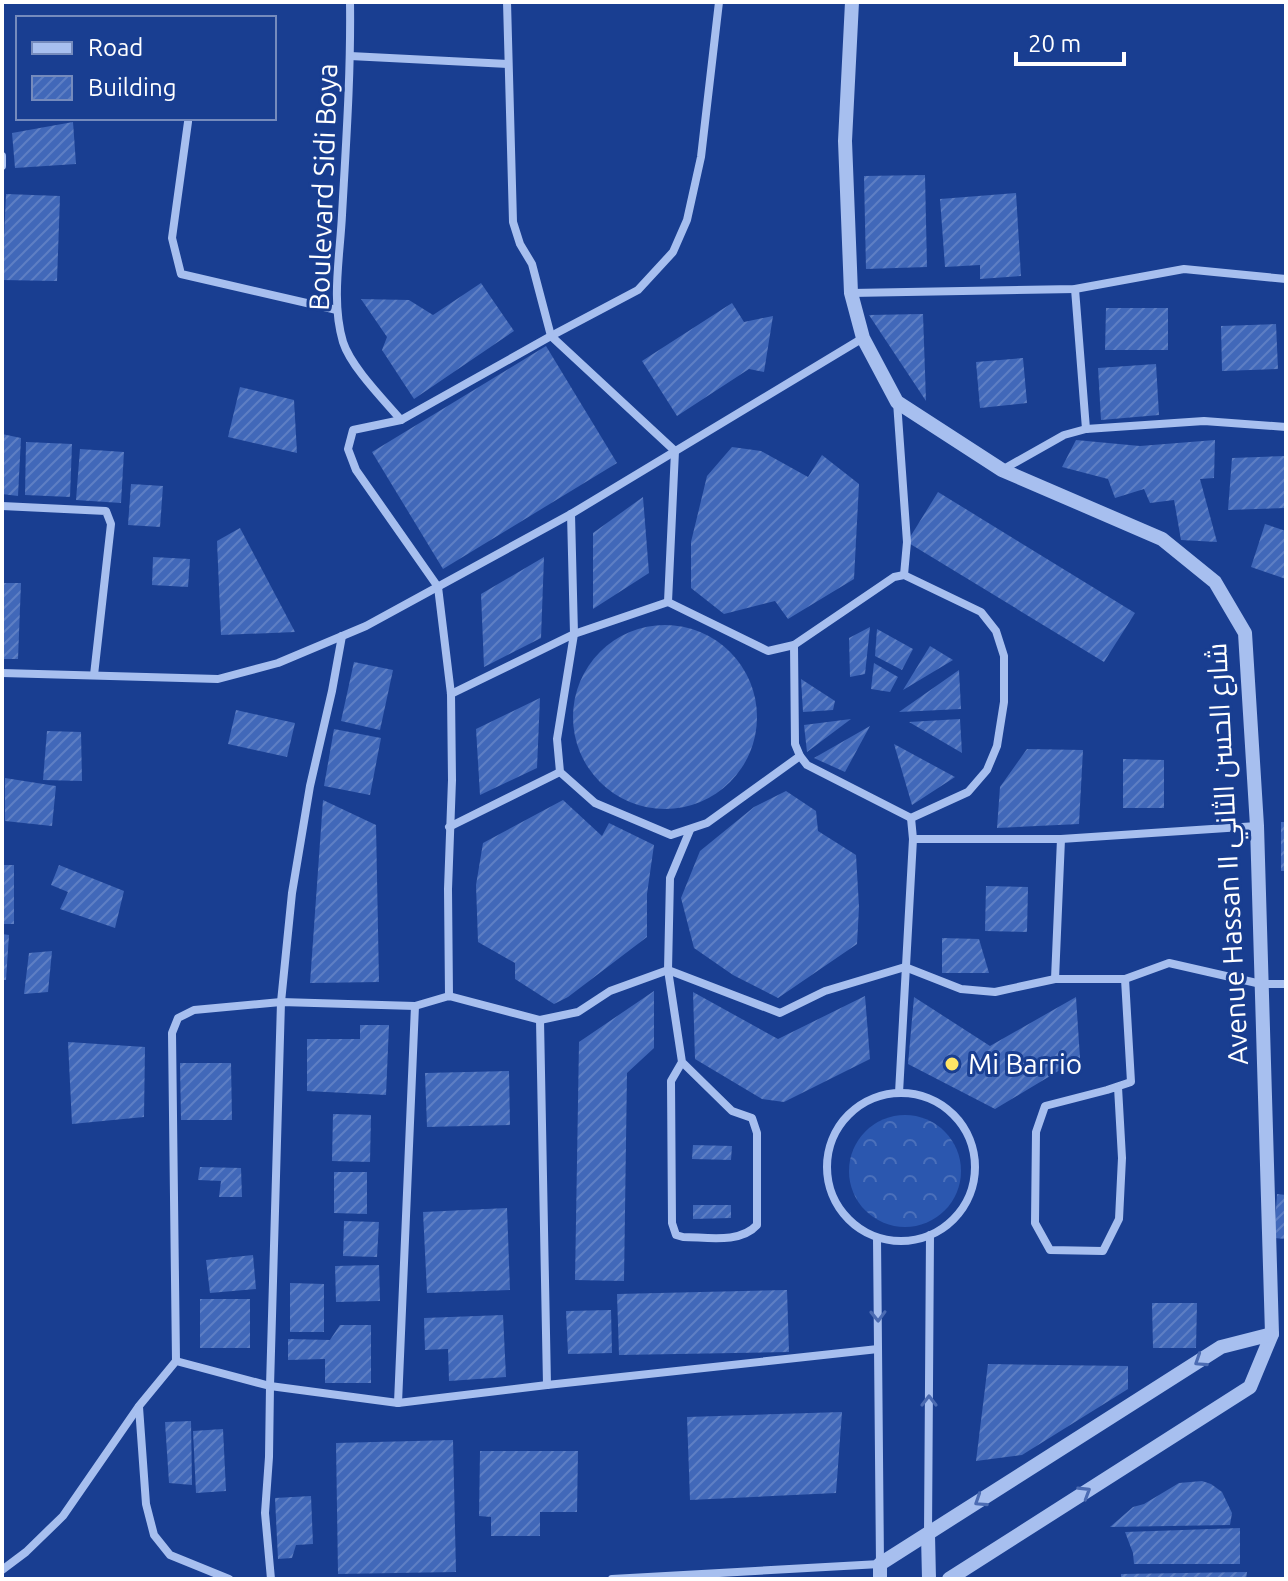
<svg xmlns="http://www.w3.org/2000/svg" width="1288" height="1581" font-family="Ubuntu,Cairo,sans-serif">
<defs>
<pattern id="forest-crowns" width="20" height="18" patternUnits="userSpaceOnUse" patternTransform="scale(2)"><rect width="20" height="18" fill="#2b57af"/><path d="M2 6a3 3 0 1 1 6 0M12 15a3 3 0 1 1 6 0" fill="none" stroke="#4b70bb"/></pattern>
<pattern id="building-hatch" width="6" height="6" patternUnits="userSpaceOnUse" patternTransform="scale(2)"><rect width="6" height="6" fill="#4168b9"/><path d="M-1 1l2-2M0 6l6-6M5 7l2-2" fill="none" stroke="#5e7fc4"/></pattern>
</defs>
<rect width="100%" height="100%" fill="#193e91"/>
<!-- forest -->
<circle fill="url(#forest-crowns)" cx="905" cy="1171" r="56"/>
<!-- building -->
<g fill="url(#building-hatch)">
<polygon points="73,122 76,164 15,168 12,133"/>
<polygon points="925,175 927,267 866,269 864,176"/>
<polygon points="1016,193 1021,276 980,279 980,265 945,267 940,199"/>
<polygon points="6,194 60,196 57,281 2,280"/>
<polygon points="481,283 514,331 414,399 382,350 387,337 361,299 409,300 433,315"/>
<polygon points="732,303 744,322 773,316 764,372 749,369 677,416 642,361"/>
<polygon points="1106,308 1168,308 1168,350 1105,350"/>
<polygon points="923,314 926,401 869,315"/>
<polygon points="1276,324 1278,369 1222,371 1221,326"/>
<polygon points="546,346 617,463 443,569 372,452"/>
<polygon points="1023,358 1027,403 980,408 976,362"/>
<polygon points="1156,364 1159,415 1101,420 1098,368"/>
<polygon points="240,387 294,400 297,453 228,437"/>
<polygon points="2,434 21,438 18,496 2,494"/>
<polygon points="1076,440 1140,446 1215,440 1214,478 1200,479 1217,542 1181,540 1174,500 1150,503 1144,489 1115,498 1108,479 1062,467"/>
<polygon points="26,442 72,444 70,497 25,495"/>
<polygon points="732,447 761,451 808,477 822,455 859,484 854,579 788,619 775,601 724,614 691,588 691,542 707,476"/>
<polygon points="80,449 124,452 121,503 76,500"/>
<polygon points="1286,456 1286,508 1228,510 1232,458"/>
<polygon points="131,484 163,486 160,527 128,525"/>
<polygon points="938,492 1135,613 1104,662 907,542"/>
<polygon points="643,497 649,573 593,609 593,533"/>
<polygon points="1265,524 1286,531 1286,579 1251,567"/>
<polygon points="240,528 295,632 221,635 217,541"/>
<polygon points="153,557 190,559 188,587 152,585"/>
<polygon points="544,557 541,638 484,667 481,594"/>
<polygon points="2,583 21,583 18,659 2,659"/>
<circle cx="665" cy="717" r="92"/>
<polygon points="870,627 865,674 850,677 849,638"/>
<polygon points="877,629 913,649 902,670 875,656"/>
<polygon points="930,646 953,660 903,690"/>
<polygon points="354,662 393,670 380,730 341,721"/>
<polygon points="874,663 898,677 890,692 871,689"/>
<polygon points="959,670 961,709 899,712"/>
<polygon points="801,679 835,701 833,710 803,712"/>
<polygon points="540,698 537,768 480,795 476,729"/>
<polygon points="236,710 295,723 287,757 228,744"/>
<polygon points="851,719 807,752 804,725"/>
<polygon points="960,719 962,753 909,722"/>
<polygon points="870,726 845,772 814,758"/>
<polygon points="334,729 381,738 370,795 324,786"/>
<polygon points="47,731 81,732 82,781 43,780"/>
<polygon points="894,744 955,777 912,805"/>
<polygon points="1027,749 1083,750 1079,824 997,828 1000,787"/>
<polygon points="1123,759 1164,760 1164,808 1123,808"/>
<polygon points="5,778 56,786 52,826 5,821"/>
<polygon points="786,791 816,811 818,831 856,855 859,907 857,944 778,998 733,975 694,948 681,898 700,851 754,807"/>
<polygon points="323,800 376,825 379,982 310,983"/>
<polygon points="563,800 602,836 609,823 654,845 647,894 647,937 568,997 554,1004 515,979 515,963 478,942 476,885 483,843"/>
<rect x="1281" y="822" width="5" height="49"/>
<rect x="2" y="865" width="12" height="59"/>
<polygon points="59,865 124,891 115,928 60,909 68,892 51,885"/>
<polygon points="986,886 1028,887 1027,932 985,931"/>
<polygon points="2,934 9,935 6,980 2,980"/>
<polygon points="942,938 979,939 989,973 942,973"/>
<polygon points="52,951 48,992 24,994 29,953"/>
<polygon points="654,991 654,1048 627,1073 624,1281 575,1280 579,1042"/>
<polygon points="693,992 778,1039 865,996 870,1059 784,1102 762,1099 695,1059"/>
<polygon points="914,997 990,1046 1076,997 1080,1058 995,1109 908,1064"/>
<polygon points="360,1025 389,1025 386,1095 307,1091 307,1039 360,1039"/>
<polygon points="68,1042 145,1047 144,1117 72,1124"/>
<polygon points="180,1063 231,1063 232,1120 181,1120"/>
<polygon points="509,1071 510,1125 427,1127 425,1073"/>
<polygon points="333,1114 371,1115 370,1162 332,1161"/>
<polygon points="693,1145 732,1146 731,1160 692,1159"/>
<polygon points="200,1167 241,1168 242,1197 219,1197 221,1181 198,1180"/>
<polygon points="334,1172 367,1172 367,1214 334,1213"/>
<polygon points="1277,1194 1286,1195 1286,1239 1274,1238"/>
<polygon points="693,1205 731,1205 731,1218 693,1219"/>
<polygon points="507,1208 510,1290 427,1293 423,1212"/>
<polygon points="344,1221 379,1222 377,1257 343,1256"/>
<polygon points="253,1255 256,1289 210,1293 206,1260"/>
<polygon points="379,1265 380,1301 336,1302 335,1266"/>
<polygon points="290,1283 324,1284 324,1332 290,1332"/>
<polygon points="787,1290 789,1352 619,1355 617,1294"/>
<rect x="200" y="1299" width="50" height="49"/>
<polygon points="1152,1303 1197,1303 1196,1348 1153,1348"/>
<polygon points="611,1310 612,1353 568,1354 566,1311"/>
<polygon points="503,1315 506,1377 449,1381 448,1349 425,1350 424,1318"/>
<polygon points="340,1325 371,1325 371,1383 325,1383 325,1359 288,1360 288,1339 330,1340"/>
<polygon points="988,1364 1128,1366 1128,1389 1022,1455 976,1461"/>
<polygon points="842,1412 836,1493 690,1500 687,1417"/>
<polygon points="191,1421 192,1485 169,1483 165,1422"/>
<polygon points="223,1429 226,1491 196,1493 193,1431"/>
<polygon points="453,1440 456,1572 338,1574 336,1443"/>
<polygon points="480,1451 578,1451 577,1512 540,1512 540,1536 491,1536 491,1517 479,1516"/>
<polygon points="1202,1481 1211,1484 1222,1492 1232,1513 1230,1525 1110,1527 1133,1507 1144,1504 1179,1483"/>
<polygon points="311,1496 313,1544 296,1545 292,1558 278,1559 275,1498"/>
<polygon points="1240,1528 1240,1564 1134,1564 1133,1553 1125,1532"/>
<polygon points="1247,1572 1246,1579 1121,1579 1121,1574"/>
</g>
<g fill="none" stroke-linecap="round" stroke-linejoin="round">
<!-- minor -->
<g stroke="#a7bfef" stroke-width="8">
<path d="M350,2C351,73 346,144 342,215C340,256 331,302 343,342C351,367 384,400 401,420L551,336L638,290L673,252L687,220L701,157L719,2"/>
<polyline points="507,2 513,222 520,244 532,264 551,336 675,451 668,602 768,651 794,645"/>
<polyline points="350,56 508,64"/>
<polyline points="188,122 172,238 181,274 337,310"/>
<polyline points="2,156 2,166"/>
<polyline points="1075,289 1086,429"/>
<polyline points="851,293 1075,289 1184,269 1286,279"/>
<polyline points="897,402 907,542 904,575"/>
<polyline points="401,420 353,430 348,449 356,470 438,587 451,694 452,780 448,889 449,996"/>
<polyline points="1002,470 1064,435 1086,429 1204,421 1286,427"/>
<polyline points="2,506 106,511 111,524 94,675"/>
<polygon points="904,575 981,612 996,631 1004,656 1004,702 997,746 987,770 968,792 911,818 807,765 800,756 795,744 794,645 894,577"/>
<polyline points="668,602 574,634 557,739 560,772 595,803 671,835 707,823 800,756"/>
<polyline points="2,673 218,679 278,663 366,626 571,514 863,338"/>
<polyline points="451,694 574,634 571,514"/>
<polyline points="449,827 560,772"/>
<polyline points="913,839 1061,839 1257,826"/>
<polyline points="1055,979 1061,839"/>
<polyline points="540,1020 547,1385"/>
<path d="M682,1062L671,1081L672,1223L676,1235L683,1237C706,1237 740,1244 757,1225V1133L752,1118L732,1111L682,1062L668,970L670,878L690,830"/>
<polyline points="1118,1087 1122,1158 1119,1219 1103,1251 1050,1250 1035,1223 1036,1132 1045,1106 1107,1090 1131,1082 1125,979"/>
<polyline points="899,1093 913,839 911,818"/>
<circle cx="901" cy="1167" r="74"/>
<polyline points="176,1361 172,1033 178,1018 194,1010 281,1002 415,1006 449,996 540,1020 578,1012 610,991 668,970 780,1013 825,991 905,967 961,989 995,992 1055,979 1125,979 1169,963 1261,984 1286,984"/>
<polyline points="398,1403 415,1006"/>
<polyline points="139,1407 146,1504 154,1535 170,1555 229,1579"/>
<polyline points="928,1534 930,1235"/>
<polyline points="2,1570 26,1552 63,1516 139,1406 176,1361 270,1386 398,1403 547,1385 878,1349"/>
<polyline points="271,1579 265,1513 269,1457 270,1386 281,1002 292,893 310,786 332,691 342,636"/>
<polyline points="612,1579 880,1564 877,1238"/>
</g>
<!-- tertiary -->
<g stroke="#a7bfef" stroke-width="14">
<polyline points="852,2 845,141 851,293 863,338 897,402 1002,470 1162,539 1215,582 1245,633 1257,826 1272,1334 1250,1387 949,1579"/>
<polyline points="928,1535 929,1579"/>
<polyline points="880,1579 880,1564 1221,1347 1272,1334"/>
</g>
</g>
<!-- one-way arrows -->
<defs><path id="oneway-chevron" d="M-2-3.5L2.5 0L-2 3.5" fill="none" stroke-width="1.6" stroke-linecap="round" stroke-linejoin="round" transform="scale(2)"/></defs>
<g stroke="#4b6bb2">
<use href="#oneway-chevron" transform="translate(878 1316) rotate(89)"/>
<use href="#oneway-chevron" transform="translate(1200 1361) rotate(147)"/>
<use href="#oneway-chevron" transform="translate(929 1401) rotate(-90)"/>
<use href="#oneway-chevron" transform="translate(1085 1492) rotate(-32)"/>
<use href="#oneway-chevron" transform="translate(980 1501) rotate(147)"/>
</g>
<!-- markers -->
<circle fill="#ffe565" stroke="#193e91" stroke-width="3" cx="952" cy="1064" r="8"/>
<g text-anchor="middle" stroke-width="6" stroke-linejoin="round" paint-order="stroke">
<!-- street labels -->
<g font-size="28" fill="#fff" stroke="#193e91">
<text transform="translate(323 187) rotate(-88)" y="10">Boulevard Sidi Boya</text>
<text transform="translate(1227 854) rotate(-93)" y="10">Avenue Hassan II شارع الحسن الثاني</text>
</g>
<!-- poi labels -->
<g font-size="28" fill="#fff" stroke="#193e91" text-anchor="start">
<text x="968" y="1074">Mi Barrio</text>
</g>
</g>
<!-- border -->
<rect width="1288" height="1581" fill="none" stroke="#ffffff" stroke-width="8"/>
<!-- legend -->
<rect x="16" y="16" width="260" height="104" fill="#193e91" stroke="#758bbd" stroke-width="2"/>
<rect x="32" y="42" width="40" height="12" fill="#a7bfef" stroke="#758bbd" stroke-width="2"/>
<text x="88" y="56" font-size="24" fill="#ffffff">Road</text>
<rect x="32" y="76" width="40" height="24" fill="url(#building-hatch)" stroke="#758bbd" stroke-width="2"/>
<text x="88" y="96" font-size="24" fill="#ffffff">Building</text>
<!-- scale -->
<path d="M1016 52v12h108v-12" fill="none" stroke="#ffffff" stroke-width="4"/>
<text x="1028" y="52" font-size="24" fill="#ffffff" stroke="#193e91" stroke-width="6" paint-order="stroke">20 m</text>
</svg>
